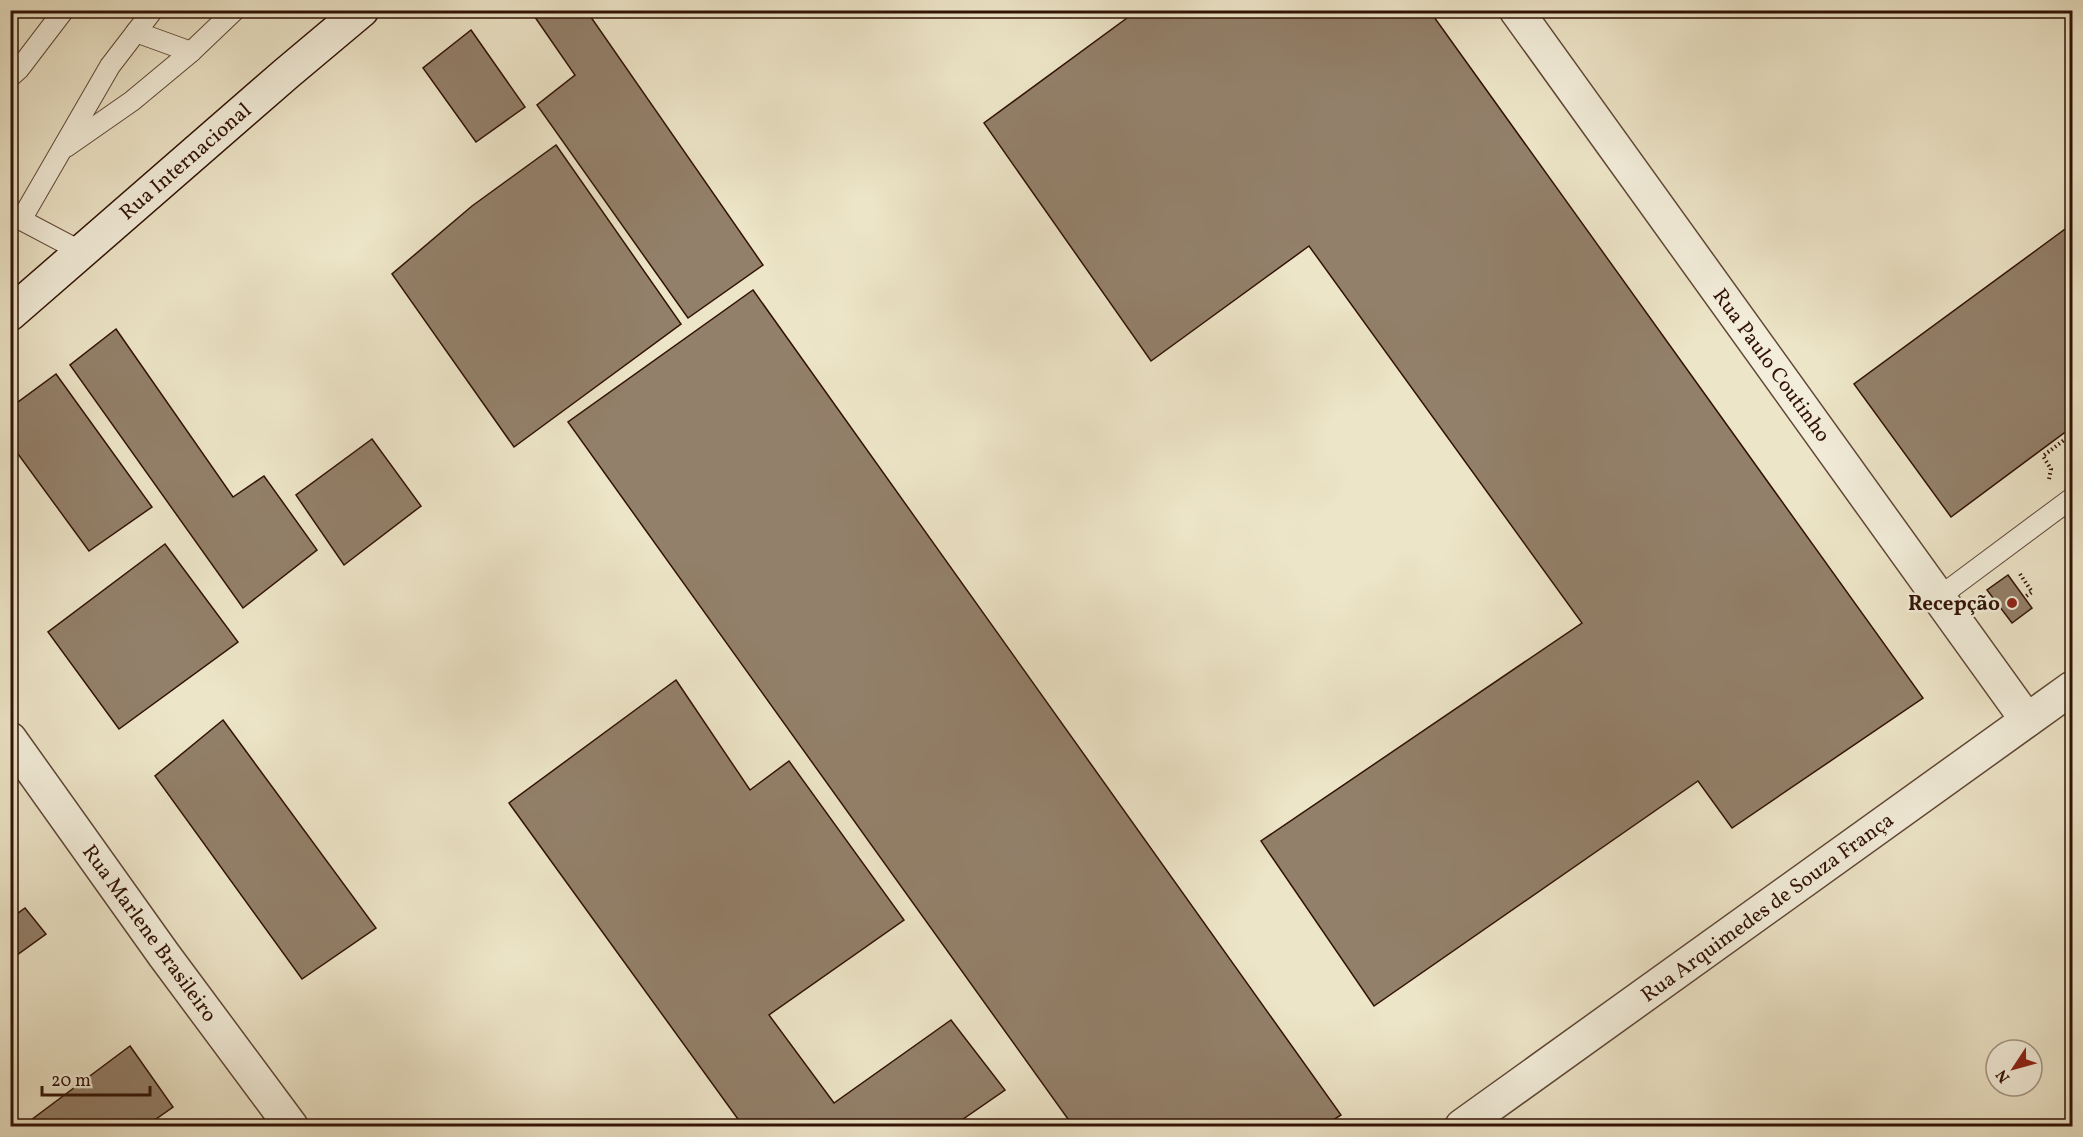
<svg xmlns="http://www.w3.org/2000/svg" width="2083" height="1137" font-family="Vollkorn,serif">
<rect width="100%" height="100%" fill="#ede5c8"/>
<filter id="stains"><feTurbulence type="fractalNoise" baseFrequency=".00333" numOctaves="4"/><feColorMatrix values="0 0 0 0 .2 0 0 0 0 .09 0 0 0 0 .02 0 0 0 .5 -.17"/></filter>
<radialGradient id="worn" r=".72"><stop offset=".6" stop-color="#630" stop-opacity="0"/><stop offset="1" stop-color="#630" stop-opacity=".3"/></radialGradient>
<!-- building -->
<g fill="#93806a" stroke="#311205" stroke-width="1.5">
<polygon points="530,10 586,10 763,265 688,318 537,105 575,75"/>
<polygon points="1138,10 1429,10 1923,698 1732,828 1698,781 1374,1006 1261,841 1582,623 1309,246 1151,361 984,123"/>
<polygon points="471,30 525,107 476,142 423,68"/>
<polygon points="556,145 681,324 514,447 392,274 472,206"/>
<polygon points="2072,224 2072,427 1951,517 1854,384"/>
<polygon points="753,290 1341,1115 1324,1126 1073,1126 568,422"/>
<polygon points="116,329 233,497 264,476 317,550 243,608 70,365"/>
<polygon points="56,374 152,507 89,551 10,443 10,408"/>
<polygon points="372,439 421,506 344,565 296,495"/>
<polygon points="165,544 238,642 119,729 48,632"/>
<polygon points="2008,575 2032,608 2012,623 1987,590"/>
<polygon points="676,680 750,790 789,761 904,920 769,1015 834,1103 951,1020 1005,1090 953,1126 743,1126 509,803"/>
<polygon points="223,720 376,928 302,979 155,776"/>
<polygon points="25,908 46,934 10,960 10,919"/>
<polygon points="130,1046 173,1107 146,1126 23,1126"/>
</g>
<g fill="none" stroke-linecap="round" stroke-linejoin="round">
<defs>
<g id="lane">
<polyline points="136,32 191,52"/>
<polyline points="10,77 19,69 64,10"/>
<polyline points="66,147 132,101 191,52 235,10"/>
<polyline points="10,214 82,252"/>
<polyline points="21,220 110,66 153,10"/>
<polyline points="1939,597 2072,498"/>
</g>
<g id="street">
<polyline points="1516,10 2027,720"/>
<polyline points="10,739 164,955 291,1126"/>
<polyline points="1462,1126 2072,688"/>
</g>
<polyline id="secondary" points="10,314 287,73 362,10"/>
</defs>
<!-- lane casing -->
<use href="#lane" stroke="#604736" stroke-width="22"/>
<!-- street casing -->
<use href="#street" stroke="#604736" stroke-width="36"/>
<!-- secondary casing -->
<use href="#secondary" stroke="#311205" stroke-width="36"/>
<!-- path -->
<g stroke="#311205" stroke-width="4" stroke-dasharray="1.5 3" stroke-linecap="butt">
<polyline points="2049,479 2051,469 2043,456 2072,434"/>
<polyline points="2020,574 2032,592 2025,597"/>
</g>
<!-- lane -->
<use href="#lane" stroke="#f3eedb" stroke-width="20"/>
<!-- street -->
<use href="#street" stroke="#f3eedb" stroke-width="33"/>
<!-- secondary -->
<use href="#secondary" stroke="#f3eedb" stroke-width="33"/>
</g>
<!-- markers -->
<circle fill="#8f2418" stroke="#f3eedb" stroke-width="2" cx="2012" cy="603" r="6"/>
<g text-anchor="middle" stroke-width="5" stroke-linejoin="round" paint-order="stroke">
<!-- street labels -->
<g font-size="21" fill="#311205" stroke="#f3eedb">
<text transform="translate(185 161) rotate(-41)" y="7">Rua Internacional</text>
<text transform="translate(1772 365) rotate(54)" y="7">Rua Paulo Coutinho</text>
<text transform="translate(1767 907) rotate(-36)" y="7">Rua Arquimedes de Souza França</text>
<text transform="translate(150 933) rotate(54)" y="7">Rua Marlene Brasileiro</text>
</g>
<!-- poi labels -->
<g font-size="21" font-weight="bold" fill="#311205" stroke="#f3eedb" text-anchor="end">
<text x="2000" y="610">Recepção</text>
</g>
</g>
<!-- margin -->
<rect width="2083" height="1137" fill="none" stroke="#ede5c8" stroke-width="36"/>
<rect x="12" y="12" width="2059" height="1113" fill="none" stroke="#311205" stroke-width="3"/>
<rect x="18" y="18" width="2047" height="1101" fill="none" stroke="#311205" stroke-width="1.5"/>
<!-- north arrow -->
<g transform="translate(2014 1068) rotate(234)"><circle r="28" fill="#f3eedb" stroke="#a59685" stroke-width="1.5"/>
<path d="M0-4.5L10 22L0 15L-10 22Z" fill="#8f2418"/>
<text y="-9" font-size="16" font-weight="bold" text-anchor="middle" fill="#311205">N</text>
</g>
<!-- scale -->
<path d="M42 1086v9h108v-9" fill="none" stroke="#311205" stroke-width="3"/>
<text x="51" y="1086" font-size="18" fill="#311205" stroke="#f3eedb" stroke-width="4.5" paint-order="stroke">20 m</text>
<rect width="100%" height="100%" filter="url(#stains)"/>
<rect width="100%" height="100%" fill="url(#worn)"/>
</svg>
